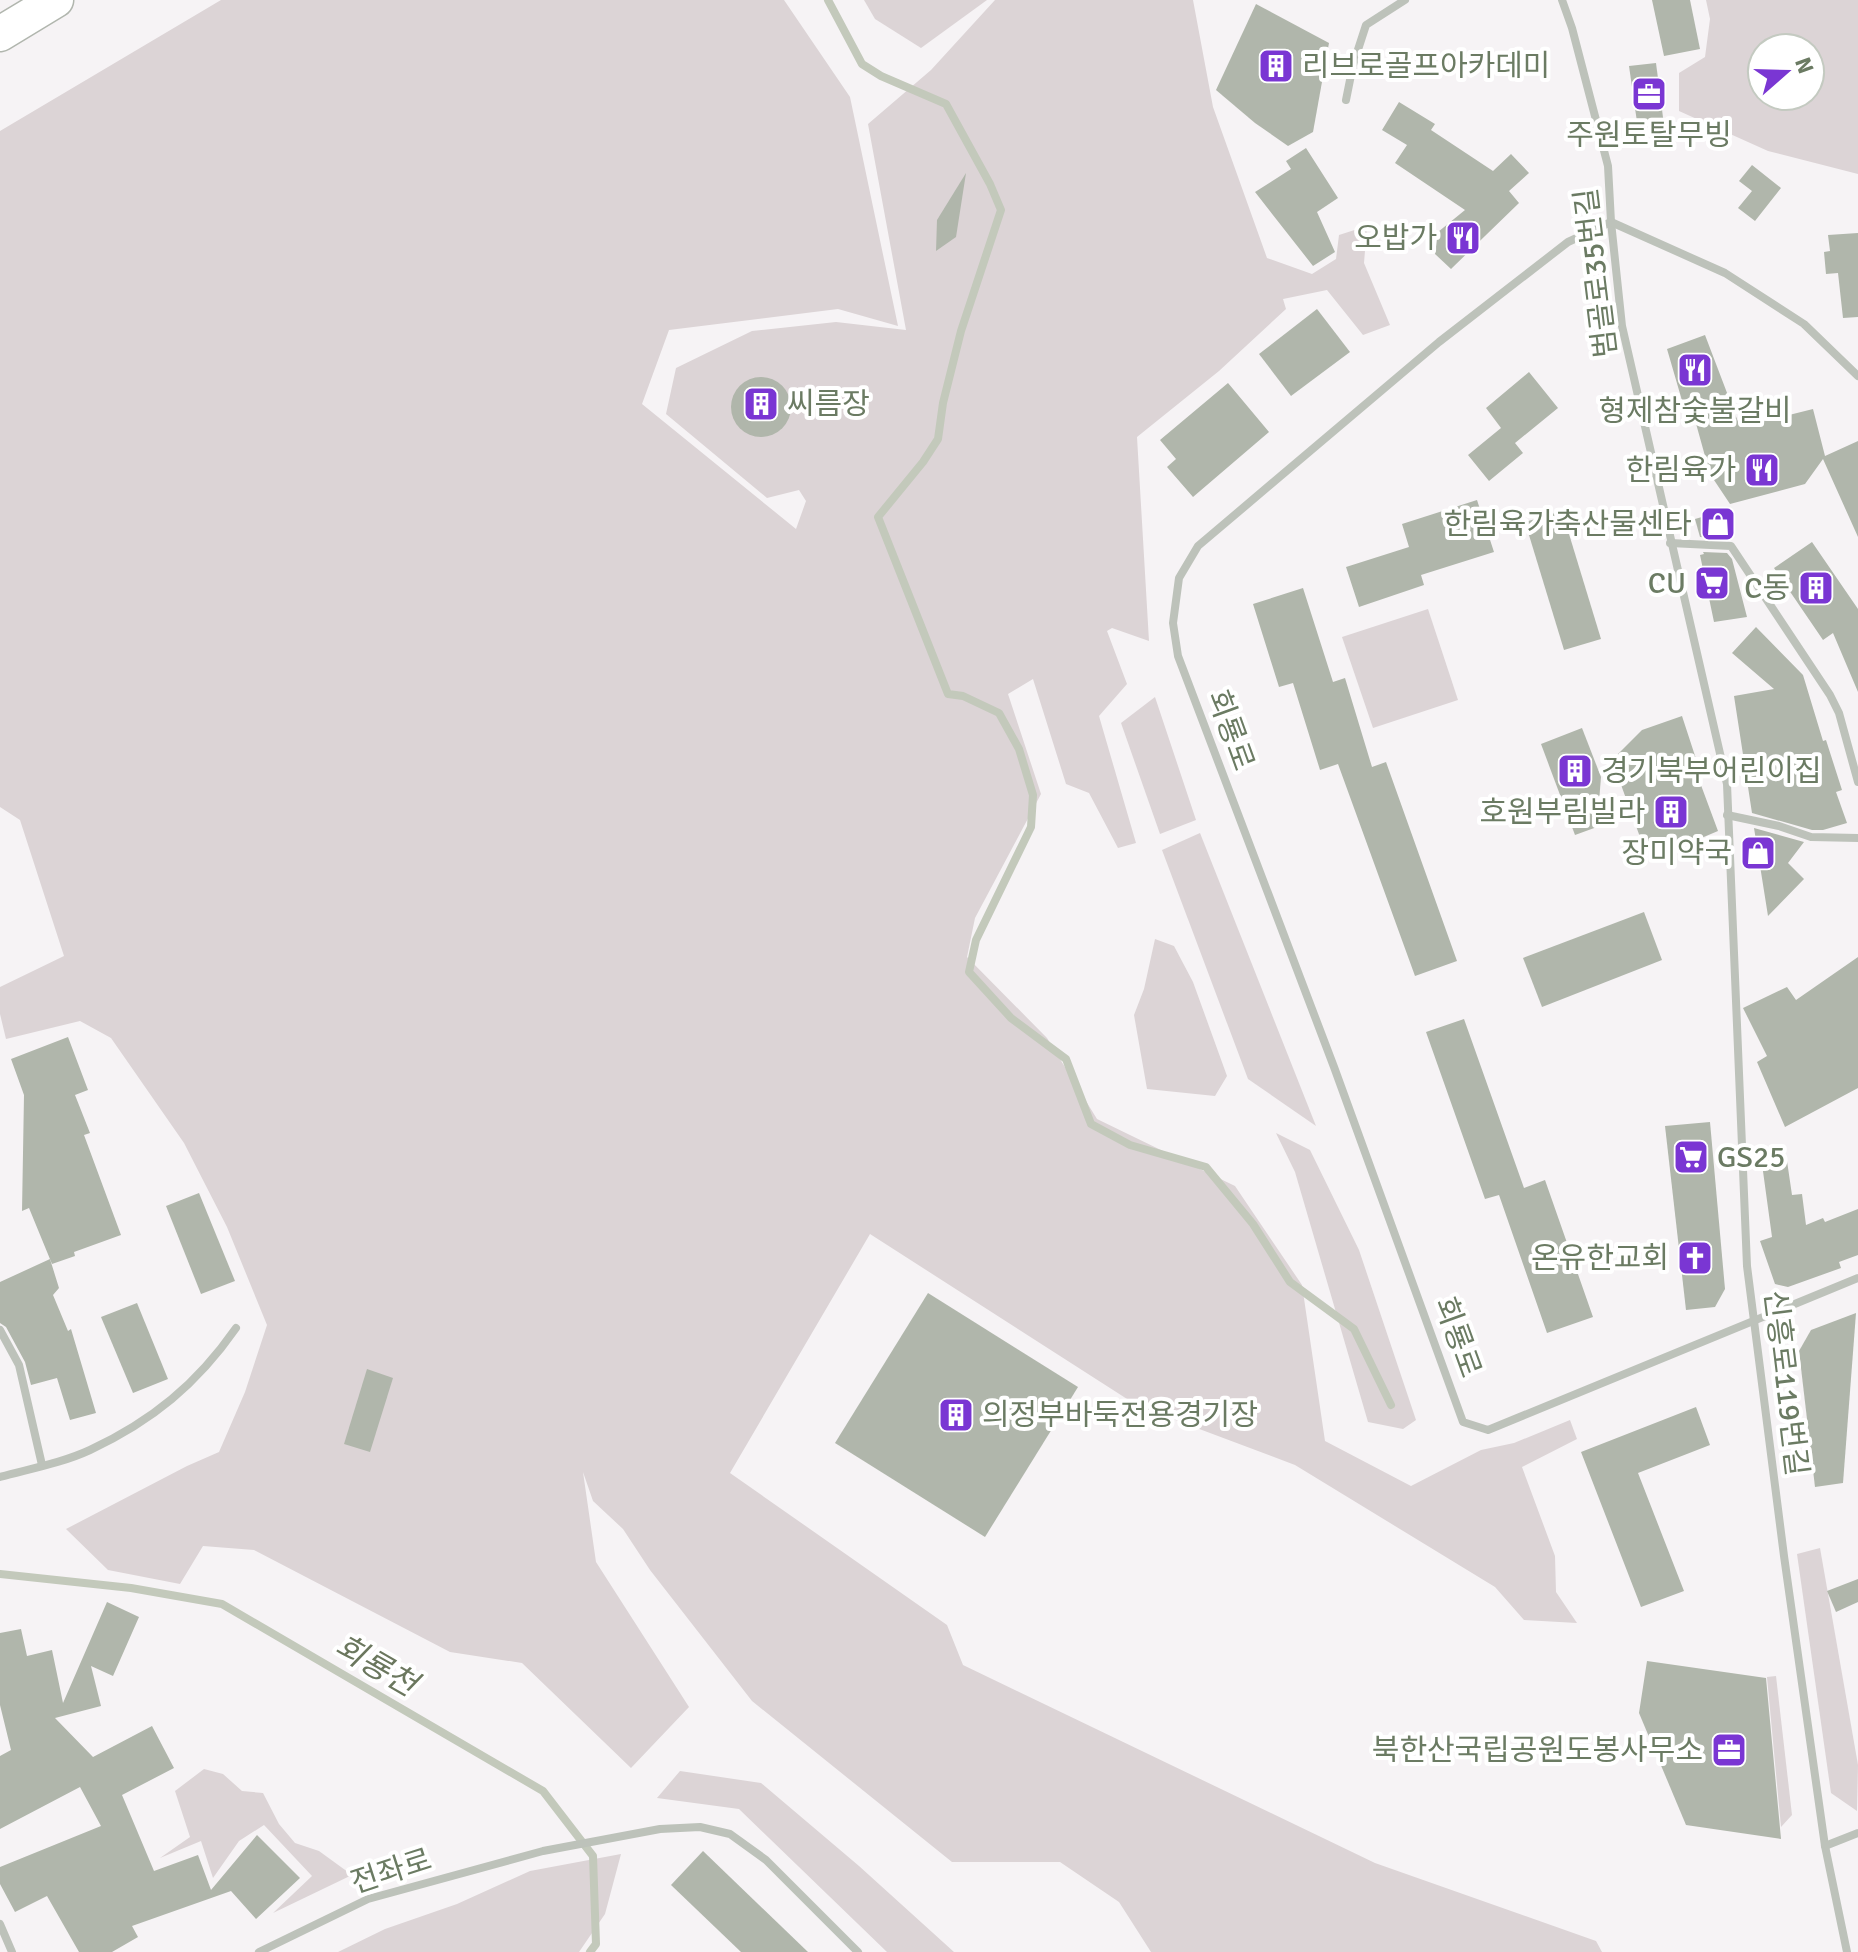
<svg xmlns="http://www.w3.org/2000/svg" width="1858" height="1952" font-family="Signika,'Noto Sans KR',sans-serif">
<rect width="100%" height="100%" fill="#f6f3f5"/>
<!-- green -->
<g fill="#dcd4d6" fill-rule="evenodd">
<polygon points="221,0 784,0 850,97 898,326 838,309 669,330 642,404 796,529 806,501 799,490 767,498 666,414 676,368 752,331 836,322 906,330 868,124 931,70 995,0 1193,0 1213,107 1267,258 1312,274 1336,259 1339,235 1367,226 1364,263 1390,325 1363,335 1327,290 1283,299 1286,309 1219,371 1137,437 1149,641 1112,628 1107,631 1127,684 1099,716 1136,843 1118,848 1089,793 1066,784 1033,679 1008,694 1041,794 975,918 967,957 1047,1038 1097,1119 1235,1186 1302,1285 1325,1441 1411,1486 1481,1450 1514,1443 1570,1420 1577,1439 1522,1467 1555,1556 1556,1592 1577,1623 1524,1620 1495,1587 1295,1465 1138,1406 870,1234 730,1473 947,1625 963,1665 1375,1863 1596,1941 1602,1952 1151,1952 1119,1902 1060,1862 952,1862 752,1701 650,1570 623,1529 593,1501 583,1472 596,1562 689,1707 631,1768 522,1663 450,1652 254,1550 203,1546 180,1584 108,1570 66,1529 187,1466 219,1452 245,1392 267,1325 227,1227 184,1143 111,1038 80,1021 6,1039 0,1014 0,987 64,956 20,820 0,807 0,131"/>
<polygon points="864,0 987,0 921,48 875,19"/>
<path d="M1706,0H1858V174L1768,151L1679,111V73L1705,57L1710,19ZM1762,48H1810V96H1762Z"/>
<polygon points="1428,609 1458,700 1373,728 1342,637"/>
<polygon points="1155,697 1196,820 1160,834 1121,723"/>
<polygon points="1200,833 1316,1126 1248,1079 1162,850"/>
<polygon points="1155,939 1174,946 1193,982 1227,1076 1215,1096 1147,1089 1134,1015 1144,989"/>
<polygon points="1276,1133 1310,1150 1359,1250 1416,1420 1403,1429 1368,1422 1295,1172"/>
<polygon points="1820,1548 1858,1765 1857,1811 1831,1793 1797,1554"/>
<polygon points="1776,1676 1792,1815 1781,1827 1767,1677"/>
<polygon points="204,1769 223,1774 242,1791 263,1793 279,1824 295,1843 319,1851 352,1875 273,1913 312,1876 264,1825 239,1841 213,1878 201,1841 160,1858 190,1837 175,1791"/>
<polygon points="680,1771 761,1783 859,1866 954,1952 887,1952 739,1809 657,1798"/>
<polygon points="621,1854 605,1914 579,1952 338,1952 385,1929 457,1904 530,1871"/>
</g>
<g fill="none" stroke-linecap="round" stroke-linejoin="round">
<!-- stream -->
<g stroke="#c3c9bb" stroke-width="8">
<polyline points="828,0 862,64 881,76 946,104 990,184 1001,210 961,331 943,403 938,439 923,462 878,517 948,694 963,696 999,713 1019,749 1033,795 1031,827 976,940 969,972 1011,1018 1066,1059 1091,1124 1130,1145 1206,1167 1253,1224 1290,1282 1354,1329 1391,1405"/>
<polyline points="0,1574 131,1588 222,1604 543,1791 593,1856 596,1944 590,1952"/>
</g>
</g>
<!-- building -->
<g fill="#b0b6ab">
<polygon points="1652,0 1690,0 1700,49 1664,56"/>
<polygon points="1256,4 1329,43 1313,132 1288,146 1255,123 1216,90"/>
<polygon points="1656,63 1664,125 1638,129 1629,66"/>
<polygon points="1399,102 1435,124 1431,130 1493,171 1511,154 1529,173 1509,191 1519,203 1451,269 1435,254 1438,232 1465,210 1395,163 1407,145 1382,130"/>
<polygon points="1306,148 1338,198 1317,212 1335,252 1313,266 1255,192 1291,169 1286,161"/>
<polygon points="1752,165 1781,188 1755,221 1738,208 1752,191 1739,181"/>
<polygon points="966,173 956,237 936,251 937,220"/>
<polygon points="1858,233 1858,317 1843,318 1838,273 1826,274 1824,252 1830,251 1828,235"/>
<polygon points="1317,309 1350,352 1291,396 1259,354"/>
<polygon points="1705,335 1740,427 1813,409 1825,456 1858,441 1858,537 1823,459 1805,484 1730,504 1710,474 1690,402 1683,404 1667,349"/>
<polygon points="1529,372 1558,408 1515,443 1523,453 1489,481 1468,455 1501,428 1486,408"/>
<circle cx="761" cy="407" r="30"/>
<polygon points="1228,383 1269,432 1193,497 1167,467 1176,459 1160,440"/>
<polygon points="1477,500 1494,552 1421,575 1424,585 1359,607 1346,567 1409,547 1402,524"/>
<polygon points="1562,511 1601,639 1564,650 1525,522"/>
<polygon points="1719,512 1726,539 1700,537 1695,519"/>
<polygon points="1812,542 1858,609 1858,692 1833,633 1823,640 1774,568"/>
<polygon points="1703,552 1727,553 1732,559 1747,617 1714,622 1700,555 1704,554"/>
<polygon points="1303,588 1333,682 1345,678 1372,767 1386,762 1457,961 1415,976 1338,764 1320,770 1293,683 1279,687 1253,604"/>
<polygon points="1756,627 1803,675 1823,741 1826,740 1842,790 1836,792 1847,823 1823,830 1812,830 1752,813 1734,696 1774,689 1732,653"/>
<polygon points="1682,716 1699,768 1695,769 1718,831 1661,855 1644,848 1612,760 1642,730"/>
<polygon points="1582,728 1601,777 1597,827 1575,835 1541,744"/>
<polygon points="1754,828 1804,842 1788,863 1804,879 1768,916"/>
<polygon points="1644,912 1662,960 1542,1007 1523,958"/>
<polygon points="1858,957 1858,1088 1785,1127 1757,1062 1767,1056 1743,1008 1787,987 1796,1000"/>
<polygon points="1464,1019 1524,1188 1545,1180 1593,1317 1547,1333 1499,1195 1485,1199 1426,1032"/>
<polygon points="68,1037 88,1090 75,1095 90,1133 84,1135 121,1235 74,1252 75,1256 52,1264 29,1208 22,1211 24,1095 11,1059"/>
<polygon points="1710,1122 1725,1289 1715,1307 1686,1310 1665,1126"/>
<polygon points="1787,1161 1792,1195 1802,1194 1806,1225 1823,1218 1825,1222 1858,1209 1858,1255 1839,1262 1841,1268 1788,1287 1775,1284 1760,1241 1772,1237 1762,1164"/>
<polygon points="199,1193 235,1281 201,1294 166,1206"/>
<polygon points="50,1259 59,1288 53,1295 68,1331 71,1329 96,1413 70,1420 57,1378 31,1385 25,1362 6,1327 0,1323 0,1282"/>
<polygon points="928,1293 1078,1387 985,1537 835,1443"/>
<polygon points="137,1303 168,1379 133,1393 101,1317"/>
<polygon points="1856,1313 1843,1483 1815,1487 1799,1351 1811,1330"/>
<polygon points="367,1369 393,1378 370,1452 344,1444"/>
<polygon points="1696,1407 1710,1445 1638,1473 1684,1591 1641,1607 1581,1452"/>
<polygon points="1858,1579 1858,1602 1836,1612 1827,1591"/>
<polygon points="107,1602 139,1617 113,1676 91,1666 101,1706 55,1718 93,1757 152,1726 174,1768 122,1795 154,1871 198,1855 211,1890 257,1835 300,1878 256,1919 231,1891 132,1926 138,1937 112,1952 79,1952 47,1896 15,1912 0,1884 0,1867 101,1826 80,1787 0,1829 0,1756 11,1750 0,1705 0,1633 21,1629 27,1656 52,1650 63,1703"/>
<polygon points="1647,1661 1766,1678 1781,1839 1686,1825 1639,1713"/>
<polygon points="703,1851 808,1952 741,1952 671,1885"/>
</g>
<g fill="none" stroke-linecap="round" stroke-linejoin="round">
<defs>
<polyline id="trunk" points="0,34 56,0"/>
</defs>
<!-- trunk casing -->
<use href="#trunk" stroke="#b1b6ae" stroke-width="37"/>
<!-- minor -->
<g stroke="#bdc2ba" stroke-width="8">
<polyline points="1562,0 1572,28 1608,166 1611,222 1622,326 1727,784 1747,1266 1784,1556 1825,1846 1847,1952"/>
<polyline points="1346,100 1353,65 1366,25 1405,0"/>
<polyline points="1611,222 1568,242 1439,342 1198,546 1179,578 1173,623 1178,656 1334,1067 1463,1422 1488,1430 1858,1278"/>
<polyline points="1611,222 1725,273 1804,324 1858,376"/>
<polyline points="1670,543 1731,546 1830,695 1839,713 1858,782"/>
<polyline points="1727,815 1779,826 1811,837 1858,838"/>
<polyline points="0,1330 19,1365 42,1465"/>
<path d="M0,1477C29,1469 62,1463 90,1450C152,1421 197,1384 236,1328"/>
<polyline points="1825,1846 1858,1833"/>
<polyline points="0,1924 12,1952"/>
<polyline points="259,1952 368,1899 543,1851 660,1829 700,1827 730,1834 766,1860 858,1952"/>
</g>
<!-- trunk -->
<use href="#trunk" stroke="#fff" stroke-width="34"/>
</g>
<!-- icons -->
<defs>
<symbol id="building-square" viewBox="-11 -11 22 22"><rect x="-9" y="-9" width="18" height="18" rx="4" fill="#7a36d3" stroke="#fff"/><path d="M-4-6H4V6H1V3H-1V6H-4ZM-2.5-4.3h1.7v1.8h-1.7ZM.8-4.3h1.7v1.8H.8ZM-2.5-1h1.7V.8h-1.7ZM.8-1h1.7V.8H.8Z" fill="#fff"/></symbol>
<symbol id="office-square" viewBox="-11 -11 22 22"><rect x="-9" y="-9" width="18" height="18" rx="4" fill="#7a36d3" stroke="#fff"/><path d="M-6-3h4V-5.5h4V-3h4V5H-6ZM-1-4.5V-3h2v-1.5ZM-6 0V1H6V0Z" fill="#fff"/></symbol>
<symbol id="restaurant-square" viewBox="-11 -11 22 22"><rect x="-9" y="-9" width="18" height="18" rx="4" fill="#7a36d3" stroke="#fff"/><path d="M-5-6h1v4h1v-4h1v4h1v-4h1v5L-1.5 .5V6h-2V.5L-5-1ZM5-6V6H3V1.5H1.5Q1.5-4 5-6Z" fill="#fff"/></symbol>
<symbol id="shop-square" viewBox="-11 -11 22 22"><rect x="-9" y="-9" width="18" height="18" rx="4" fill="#7a36d3" stroke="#fff"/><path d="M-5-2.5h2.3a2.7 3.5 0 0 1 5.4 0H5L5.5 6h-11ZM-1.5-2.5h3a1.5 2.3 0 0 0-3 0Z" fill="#fff"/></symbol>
<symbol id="supermarket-square" viewBox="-11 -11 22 22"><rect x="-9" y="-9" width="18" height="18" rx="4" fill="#7a36d3" stroke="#fff"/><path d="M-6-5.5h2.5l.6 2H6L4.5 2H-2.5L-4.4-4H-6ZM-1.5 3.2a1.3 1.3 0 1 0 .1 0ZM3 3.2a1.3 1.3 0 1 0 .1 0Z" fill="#fff"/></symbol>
<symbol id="church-square" viewBox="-11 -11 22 22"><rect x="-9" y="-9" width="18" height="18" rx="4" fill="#7a36d3" stroke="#fff"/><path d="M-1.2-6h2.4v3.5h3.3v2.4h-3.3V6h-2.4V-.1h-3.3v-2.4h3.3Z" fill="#fff"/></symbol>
</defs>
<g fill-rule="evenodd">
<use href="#building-square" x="1256" y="46" width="40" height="40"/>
<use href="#office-square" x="1629" y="74" width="40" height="40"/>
<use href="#restaurant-square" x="1443" y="218" width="40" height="40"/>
<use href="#restaurant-square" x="1675" y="350" width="40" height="40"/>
<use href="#building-square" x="741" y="384" width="40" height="40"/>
<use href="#restaurant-square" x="1742" y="450" width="40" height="40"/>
<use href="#shop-square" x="1698" y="504" width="40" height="40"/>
<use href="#supermarket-square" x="1692" y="563" width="40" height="40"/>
<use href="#building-square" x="1796" y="568" width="40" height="40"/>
<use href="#building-square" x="1555" y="751" width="40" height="40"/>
<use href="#building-square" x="1651" y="792" width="40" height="40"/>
<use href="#shop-square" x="1738" y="833" width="40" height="40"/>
<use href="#supermarket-square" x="1671" y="1137" width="40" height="40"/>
<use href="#church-square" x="1675" y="1238" width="40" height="40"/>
<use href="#building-square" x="936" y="1395" width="40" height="40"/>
<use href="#office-square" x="1709" y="1730" width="40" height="40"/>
</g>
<g text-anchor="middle" stroke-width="8" stroke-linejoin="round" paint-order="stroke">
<!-- poi labels -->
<g font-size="30" fill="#6b7b63" stroke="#fff" text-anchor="end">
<text x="1302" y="76" text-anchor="start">리브로골프아카데미</text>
<text x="1649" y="145" text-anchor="middle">주원토탈무빙</text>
<text x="1437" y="248">오밥가</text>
<text x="787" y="414" text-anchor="start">씨름장</text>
<text x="1695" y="421" text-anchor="middle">형제참숯불갈비</text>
<text x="1736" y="480">한림육가</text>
<text x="1692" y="534">한림육가축산물센타</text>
<text x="1686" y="593">CU</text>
<text x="1790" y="598">C동</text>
<text x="1601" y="781" text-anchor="start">경기북부어린이집</text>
<text x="1645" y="822">호원부림빌라</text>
<text x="1732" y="863">장미약국</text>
<text x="1717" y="1167" text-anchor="start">GS25</text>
<text x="1669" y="1268">온유한교회</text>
<text x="982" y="1425" text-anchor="start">의정부바둑전용경기장</text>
<text x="1703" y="1760">북한산국립공원도봉사무소</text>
</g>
<!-- street labels -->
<g font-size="30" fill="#6b7b63" stroke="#fff">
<text transform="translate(1596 273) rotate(-97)" y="10">범골로35번길</text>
<text transform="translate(1231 730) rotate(70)" y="10">회룡로</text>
<text transform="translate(1458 1337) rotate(70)" y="10">회룡로</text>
<text transform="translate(1786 1383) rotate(83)" y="10">신흥로119번길</text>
<text transform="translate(391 1871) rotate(-18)" y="10">전좌로</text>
</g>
<!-- water labels -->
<g font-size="32" font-style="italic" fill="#6b775e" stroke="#fff">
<text transform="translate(376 1665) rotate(30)" y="11">회룡천</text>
</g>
</g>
<!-- north arrow -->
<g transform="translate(1786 72) rotate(70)"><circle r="38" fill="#ffffff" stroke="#c4cac1" stroke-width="2"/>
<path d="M0-6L14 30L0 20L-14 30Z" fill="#7a36d3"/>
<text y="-12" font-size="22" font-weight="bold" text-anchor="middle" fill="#6b7b63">N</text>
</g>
</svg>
